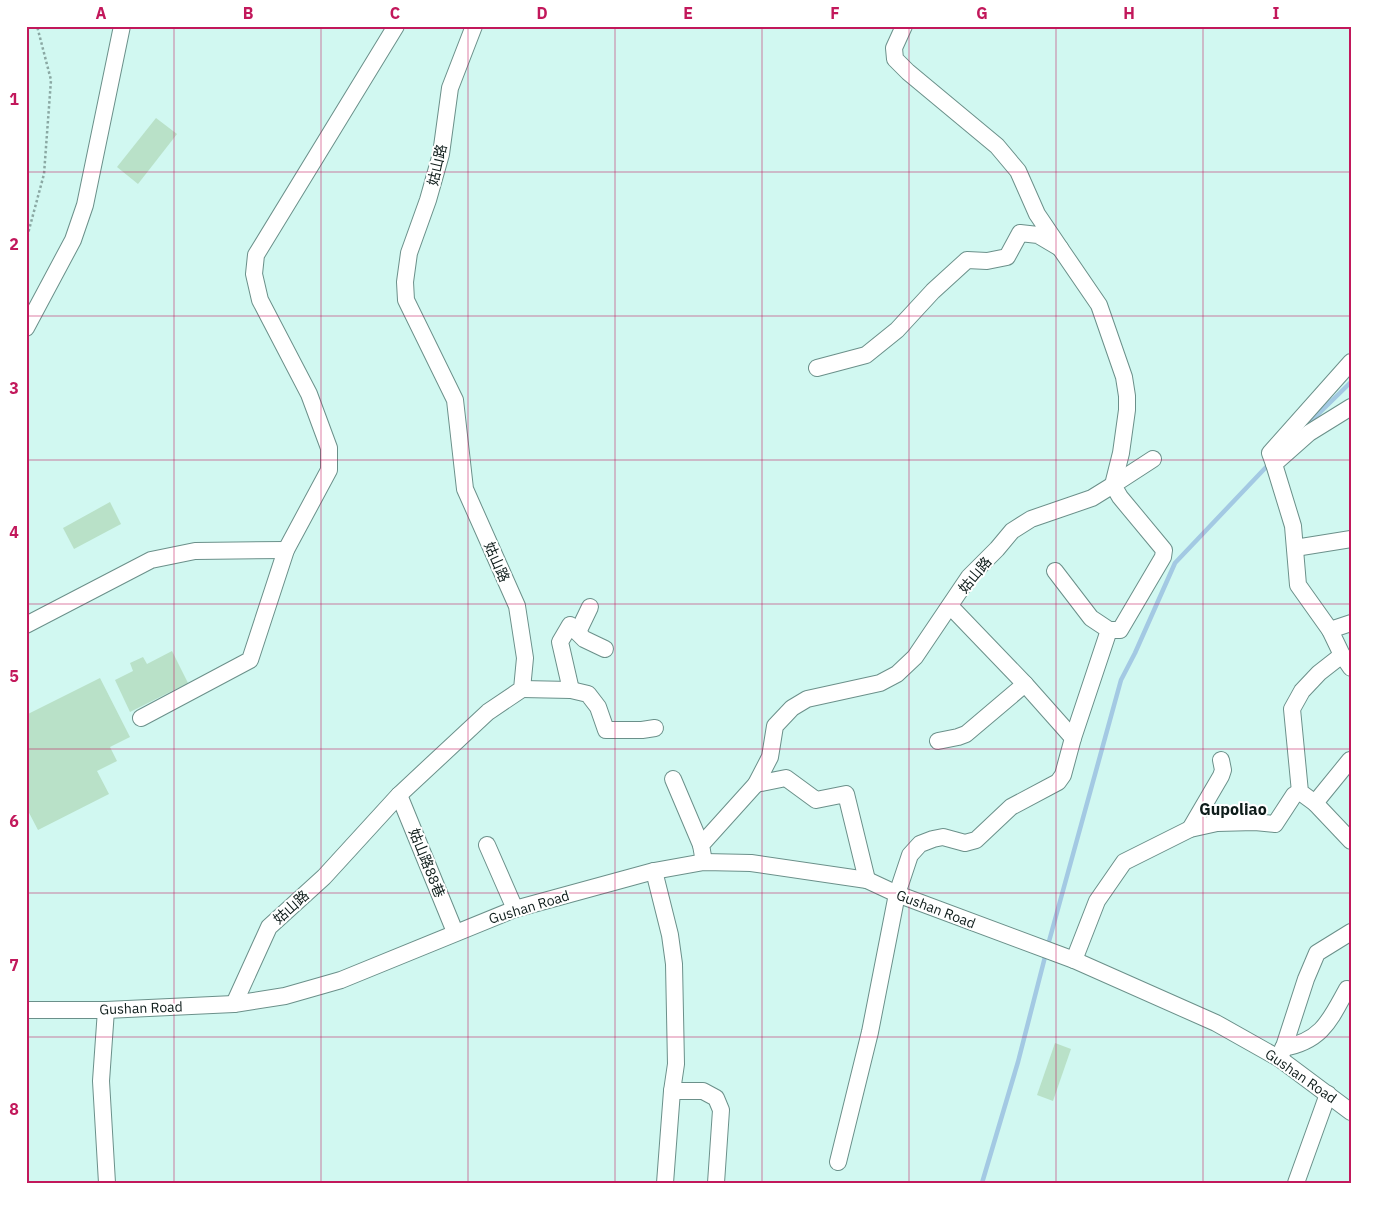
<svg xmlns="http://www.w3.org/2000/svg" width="1377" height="1209" font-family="'IBM Plex Sans','Noto Sans TC',sans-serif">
<rect width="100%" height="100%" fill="#d1f8f1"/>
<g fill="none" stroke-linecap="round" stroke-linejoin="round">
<!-- stream -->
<g stroke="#a3c9e3" stroke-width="4.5">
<polyline points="1305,427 1351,382"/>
<polyline points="1048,945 1121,680 1135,653 1175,563 1270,463"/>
<polyline points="982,1183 1018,1062 1046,953"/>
</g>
</g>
<!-- building -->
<g fill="#b9e1c8">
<polygon points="156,118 177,134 138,184 117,167"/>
<polygon points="110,502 121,524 74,549 63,528"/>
<polygon points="172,651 188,683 130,712 115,680 133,671 130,663 143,657 147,664"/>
<polygon points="100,678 130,737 110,747 117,761 97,771 109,794 38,830 26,807 26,715"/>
<polygon points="1055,1043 1071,1049 1053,1101 1037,1095"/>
</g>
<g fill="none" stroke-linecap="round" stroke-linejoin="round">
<defs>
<g id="minor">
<polyline points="26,328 73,240 85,205 122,26"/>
<polyline points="817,368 866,355 897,330 933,291 967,260 987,261 1007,257 1020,233 1038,235 1060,248 1037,214 1018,171 997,146 908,72 895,59 894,48 904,26"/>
<polyline points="1274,464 1270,453 1351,362"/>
<polyline points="1295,548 1351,539"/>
<polyline points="950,606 1025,684 1073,738"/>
<polyline points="1351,623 1330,630 1342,655 1319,673 1302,691 1292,709 1300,792 1315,803 1351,841"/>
<polyline points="26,625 151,560 195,551 286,550"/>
<polyline points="1109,630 1120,630 1163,557 1164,550 1120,497 1113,485 1153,459"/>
<polyline points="1330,630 1298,585 1293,526 1274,464 1309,433 1351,407"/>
<polyline points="578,632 590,607"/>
<polyline points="1342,655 1351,668"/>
<polyline points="522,689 571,690 588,694 598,707 606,730 642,730 655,728"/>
<polyline points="571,690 560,642 570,625 584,639 605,649"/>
<polyline points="141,718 250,660 286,550 329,470 329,448 309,394 260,300 254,274 256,255 396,26"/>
<polyline points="938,741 958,737 966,734 1025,684"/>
<polyline points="673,779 701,845"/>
<polyline points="756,784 786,778 816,800 846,794 867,880"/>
<polyline points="399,795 455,932"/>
<polyline points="1315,803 1350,760"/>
<polyline points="1190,829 1221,776 1223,770 1221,760"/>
<polyline points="487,845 515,909"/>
<polyline points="704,862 701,845 756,784 770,757 775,726 792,708 807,699 880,683 897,674 915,657 969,577 997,549 1012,531 1031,519 1092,498 1113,485 1121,453 1127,410 1127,396 1124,377 1099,305 1060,248"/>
<polyline points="654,871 670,935 674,964 676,1064 672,1091 665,1183"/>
<polyline points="1074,960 1097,901 1124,862 1190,829 1217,823 1255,822 1275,824 1294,795 1300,792"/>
<polyline points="234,1004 269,927 324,877 399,795 488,712 522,689 525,658 517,606 465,489 455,400 406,300 405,282 409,253 428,200 441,154 450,88 474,26"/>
<polyline points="26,1010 106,1010 234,1004 285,996 341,980 515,909 654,871 704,862 751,863 867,880 897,894 1074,960 1216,1023 1280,1059 1351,1112"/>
<polyline points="106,1010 101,1081 107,1183"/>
<path d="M1283,1048C1322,1041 1330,1020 1347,989"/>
<polyline points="1280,1059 1306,979 1317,953 1351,932"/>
<polyline points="672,1091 703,1091 716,1098 721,1110 716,1183"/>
<polyline points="838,1162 870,1032 897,894 910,855 920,844 933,839 943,837 965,843 976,840 1011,807 1058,782 1063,775 1073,738 1109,630 1091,618 1055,571"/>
<polyline points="1296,1183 1328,1094"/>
</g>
</defs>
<!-- minor casing -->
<use href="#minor" stroke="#6b908a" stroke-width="18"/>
<!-- path -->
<polyline stroke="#8aa8a3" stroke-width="2.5" stroke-dasharray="2.5 2.5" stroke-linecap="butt" points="26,241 44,174 51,80 37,26"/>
<!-- minor -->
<use href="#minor" stroke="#fff" stroke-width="16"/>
</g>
<!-- grid -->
<path fill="none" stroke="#c2185b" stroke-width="1" stroke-opacity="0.55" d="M174,26V1183M321,26V1183M468,26V1183M615,26V1183M762,26V1183M909,26V1183M1056,26V1183M1203,26V1183M26,172H1351M26,316H1351M26,460H1351M26,604H1351M26,749H1351M26,893H1351M26,1037H1351"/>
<g text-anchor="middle" stroke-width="4" stroke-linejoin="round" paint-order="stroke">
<!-- street labels -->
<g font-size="14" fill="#0e1c1a" stroke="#fff">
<text transform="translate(437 165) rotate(-77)" y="5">姑山路</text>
<text transform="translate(497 562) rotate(66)" y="5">姑山路</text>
<text transform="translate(975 575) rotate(-50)" y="5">姑山路</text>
<text transform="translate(427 863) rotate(68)" y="5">姑山路88巷</text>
<text transform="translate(291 907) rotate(-42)" y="5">姑山路</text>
<text transform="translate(529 907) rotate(-17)" y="5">Gushan Road</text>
<text transform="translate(936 909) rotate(21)" y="5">Gushan Road</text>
<text transform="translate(141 1008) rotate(-2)" y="5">Gushan Road</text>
<text transform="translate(1301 1076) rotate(35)" y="5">Gushan Road</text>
</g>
<!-- quarter labels -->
<g font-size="16" font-weight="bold" fill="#0e1c1a" stroke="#fff">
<text x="1233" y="815">Gupoliao</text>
</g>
</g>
<!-- border -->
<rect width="1377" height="1209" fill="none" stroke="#ffffff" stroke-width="55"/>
<rect x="28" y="28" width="1322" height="1154" fill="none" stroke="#c2185b" stroke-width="2"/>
<g font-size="16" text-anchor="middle" font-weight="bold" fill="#c2185b">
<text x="101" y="19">A</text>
<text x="248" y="19">B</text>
<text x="395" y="19">C</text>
<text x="542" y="19">D</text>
<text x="688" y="19">E</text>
<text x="835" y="19">F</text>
<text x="982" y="19">G</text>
<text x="1129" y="19">H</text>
<text x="1276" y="19">I</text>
<text x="14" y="105">1</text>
<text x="14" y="250">2</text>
<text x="14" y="394">3</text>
<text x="14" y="538">4</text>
<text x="14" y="682">5</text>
<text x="14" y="827">6</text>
<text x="14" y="971">7</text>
<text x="14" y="1115">8</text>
</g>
</svg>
